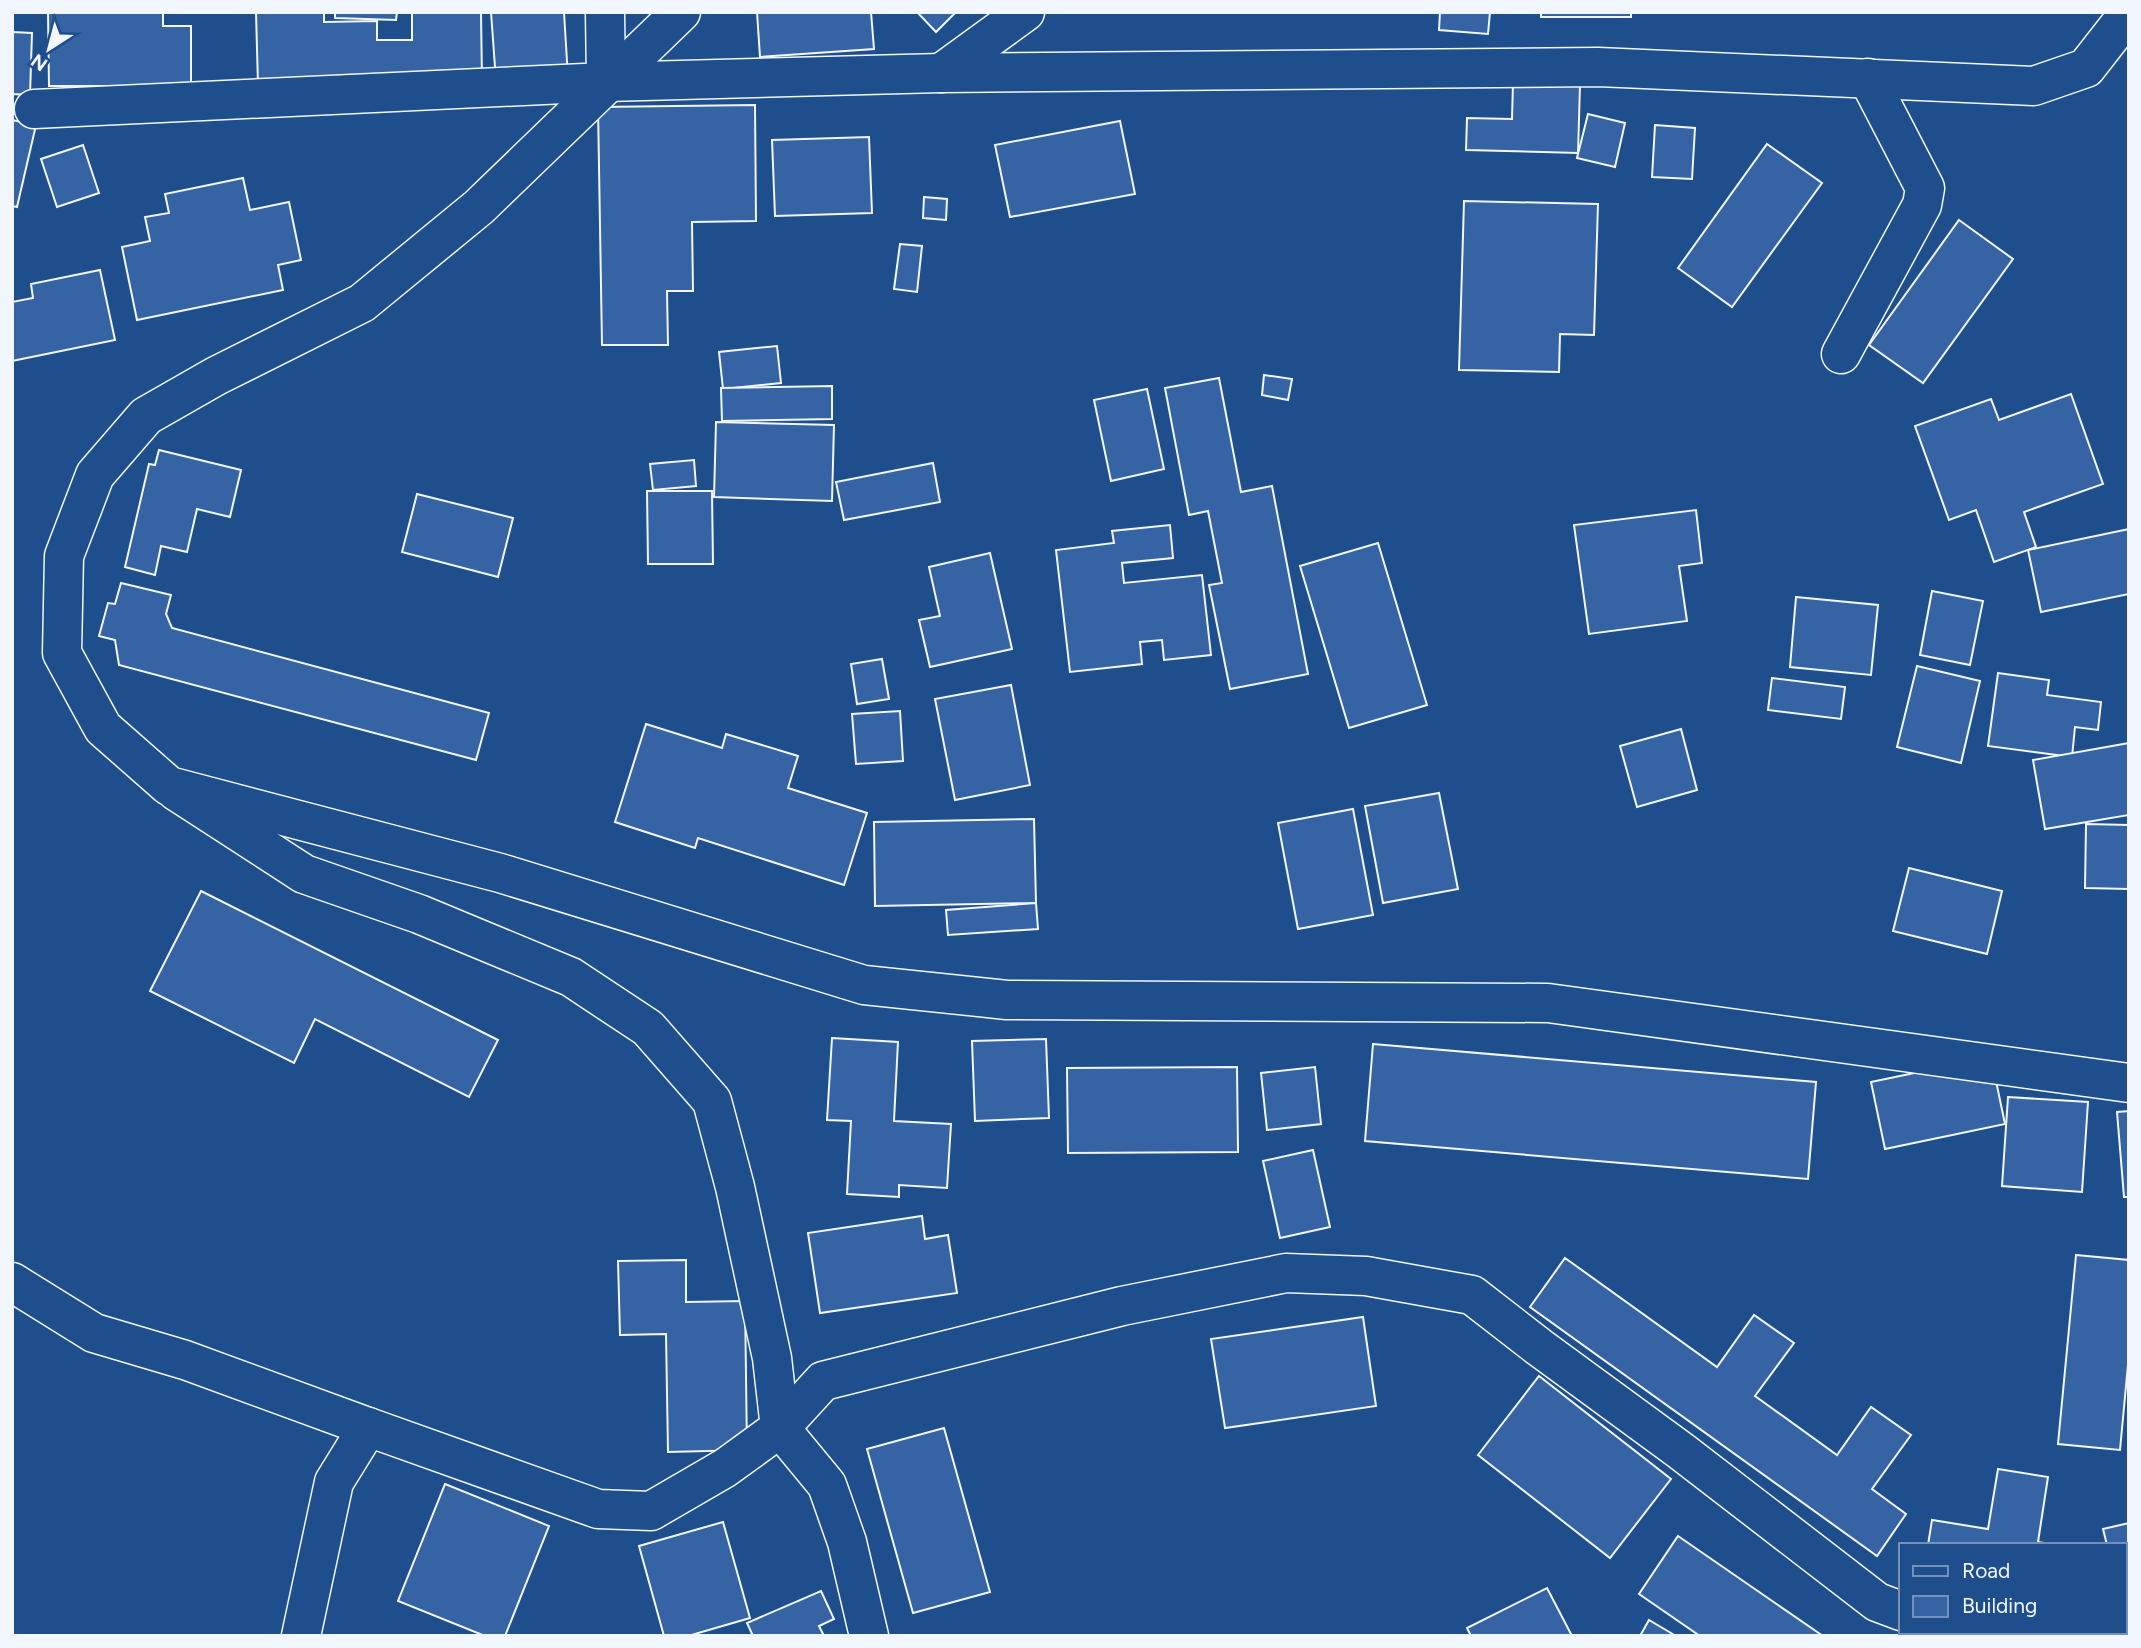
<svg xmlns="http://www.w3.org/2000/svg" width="2141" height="1648" font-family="Figtree,sans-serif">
<rect width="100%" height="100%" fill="#1f4e8c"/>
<!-- building -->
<g fill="#3563a3" stroke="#f2f6ff" stroke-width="2">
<polygon points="48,12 163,12 163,26 191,26 191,86 49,86"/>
<polygon points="256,12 324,12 324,22 377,21 377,40 412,40 412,13 481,12 482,82 258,85"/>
<polygon points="335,12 397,12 396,20 335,18"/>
<polygon points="491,12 564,12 568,78 496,81"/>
<polygon points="757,12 871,12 874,49 760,57"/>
<polygon points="917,12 956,12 936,32"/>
<polygon points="1440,12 1490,12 1488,34 1439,30"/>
<rect x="1541" y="12" width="90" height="5"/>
<polygon points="12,32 32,33 30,95 12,94"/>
<polygon points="1513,83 1580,85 1578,153 1466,150 1467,118 1512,119"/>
<polygon points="755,105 756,221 692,222 693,291 667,291 668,345 602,345 598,107"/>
<polygon points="1588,114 1625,123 1615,167 1577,158"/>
<polygon points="12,120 36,125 17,207 12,206"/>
<polygon points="1120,121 1135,194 1010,217 995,145"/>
<polygon points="1655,125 1695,128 1692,179 1652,177"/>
<polygon points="869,137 872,213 775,216 772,140"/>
<polygon points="1767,144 1822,183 1732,307 1678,268"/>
<polygon points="83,145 99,193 57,207 41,159"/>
<polygon points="243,178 250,210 289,202 301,260 278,265 283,290 137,320 122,247 150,241 145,217 169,213 165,194"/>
<polygon points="924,197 947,199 946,220 923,218"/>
<polygon points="1464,201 1598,204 1594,335 1560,334 1559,372 1459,370"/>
<polygon points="1959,220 2013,259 1923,383 1869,345"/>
<polygon points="900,244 922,246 917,292 894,289"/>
<polygon points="100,270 115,340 12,361 12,302 33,298 31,284"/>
<polygon points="777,346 781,383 723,389 719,352"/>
<polygon points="1264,375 1292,379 1288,400 1262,395"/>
<polygon points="1219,378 1241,492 1272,486 1308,674 1230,689 1209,585 1222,583 1208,511 1189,515 1165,388"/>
<polygon points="832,386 832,419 722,421 721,388"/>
<polygon points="1147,389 1164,469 1111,481 1094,400"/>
<polygon points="2071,394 2103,484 2024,512 2036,547 1994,562 1976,510 1949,520 1915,426 1991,399 1999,420"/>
<polygon points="716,422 834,425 832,501 714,497"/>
<polygon points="159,450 241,470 230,517 197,509 187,552 161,546 155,575 125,567 149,464 155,465"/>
<polygon points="694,460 696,486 653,490 650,464"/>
<polygon points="933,463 940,502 844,520 836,482"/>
<polygon points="647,491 712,491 713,564 648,564"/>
<polygon points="417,494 513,518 498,577 402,552"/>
<polygon points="1696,510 1702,563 1679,566 1687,621 1589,634 1574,525"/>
<polygon points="1170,525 1173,558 1122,563 1124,583 1202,575 1211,655 1164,660 1162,640 1140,642 1142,664 1070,672 1056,550 1114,543 1112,531"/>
<polygon points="2129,529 2129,594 2041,612 2028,550"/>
<polygon points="1378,543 1427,705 1349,728 1300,566"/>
<polygon points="990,553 1012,649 930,667 919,620 940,616 929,567"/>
<polygon points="121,583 171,595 166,614 172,628 489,713 476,760 119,665 115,640 99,636 108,603 115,604"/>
<polygon points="1932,591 1983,601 1970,665 1920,655"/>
<polygon points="1796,597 1878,605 1871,675 1790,667"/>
<polygon points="882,659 889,699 857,704 851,664"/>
<polygon points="1917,666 1980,681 1961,763 1897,747"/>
<polygon points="1998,673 2049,680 2047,695 2101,702 2098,730 2075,727 2072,757 1988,746"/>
<polygon points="1772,678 1845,687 1841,719 1768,710"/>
<polygon points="1011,685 1030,785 955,800 935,699"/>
<polygon points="900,711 903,761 856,764 852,714"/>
<polygon points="646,724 722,748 726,734 798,756 788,788 867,813 844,885 698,838 695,848 615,822"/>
<polygon points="1681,729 1697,790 1637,807 1620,746"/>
<polygon points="2129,743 2129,815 2045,829 2033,760"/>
<polygon points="1439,793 1458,889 1383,903 1365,806"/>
<polygon points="1353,809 1373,915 1298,929 1278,823"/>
<polygon points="1034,819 1036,903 875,906 874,822"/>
<polygon points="2086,824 2129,825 2129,889 2085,888"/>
<polygon points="1909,868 2002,891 1987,954 1893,931"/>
<polygon points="201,891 498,1040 469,1097 315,1019 294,1063 150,991"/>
<polygon points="1036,903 1038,929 948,935 946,910"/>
<polygon points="832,1038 898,1042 894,1121 951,1124 947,1188 899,1185 899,1197 847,1194 851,1121 827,1120"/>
<polygon points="1046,1039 1049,1118 975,1121 972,1041"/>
<polygon points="1373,1044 1816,1082 1808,1179 1365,1141"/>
<polygon points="1991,1057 2005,1124 1885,1149 1871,1082"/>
<polygon points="1237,1067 1238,1152 1068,1153 1067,1068"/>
<polygon points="1315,1067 1321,1124 1267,1130 1261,1073"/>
<polygon points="2008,1097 2088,1102 2082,1192 2002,1186"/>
<polygon points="2129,1111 2129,1197 2124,1197 2117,1112"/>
<polygon points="1313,1150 1330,1227 1280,1238 1263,1161"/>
<polygon points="922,1216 925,1239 948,1235 957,1293 820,1313 808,1233"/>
<polygon points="2076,1255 2129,1260 2129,1354 2120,1450 2058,1444"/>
<polygon points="1565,1258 1717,1367 1754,1315 1794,1343 1755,1396 1837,1455 1871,1407 1911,1435 1872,1489 1906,1514 1877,1556 1530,1307"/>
<polygon points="686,1260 686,1302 745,1301 747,1450 668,1452 666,1334 620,1335 618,1261"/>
<polygon points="1363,1317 1376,1406 1225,1428 1211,1339"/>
<polygon points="1539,1376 1671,1479 1610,1558 1478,1455"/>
<polygon points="944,1428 990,1592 913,1613 867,1449"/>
<polygon points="1998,1469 2048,1477 2038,1542 2056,1545 1928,1545 1932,1520 1988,1529"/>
<polygon points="445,1484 549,1526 505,1636 485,1636 398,1601"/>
<polygon points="723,1522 750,1618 688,1636 664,1636 639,1546"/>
<polygon points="2129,1523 2129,1583 2125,1584 2125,1545 2107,1545 2103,1529"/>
<polygon points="1678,1536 1823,1636 1700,1636 1639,1594"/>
<polygon points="1547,1588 1572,1636 1471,1636 1467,1628"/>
<polygon points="821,1591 834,1619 819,1626 824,1636 753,1636 747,1623"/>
<polygon points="1649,1620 1676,1636 1640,1636"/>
</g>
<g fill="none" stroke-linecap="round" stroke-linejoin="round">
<defs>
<g id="minor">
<polyline points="605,12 606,82"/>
<polyline points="941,73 1025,12"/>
<polyline points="34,109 606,82 941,73 1598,67 2034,86 2086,68 2129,13"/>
<polyline points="1841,354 1922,205 1925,188 1868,78"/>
<polyline points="176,791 304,874 419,914 571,977 648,1028 712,1101 735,1187 772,1358 780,1428 725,1468 651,1511 598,1509 368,1427 334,1482 301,1636"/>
<polyline points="12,1282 94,1333 185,1360 368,1427"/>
<polyline points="1958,1632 1968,1636"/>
<polyline points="869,1636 847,1542 827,1485 780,1428 823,1381 1122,1306 1286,1273 1366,1276 1472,1295 1539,1347 1681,1451 1877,1602 1901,1611"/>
</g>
<polyline id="major" points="681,12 479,207 362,303 216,376 146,416 95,475 64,556 62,653 103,728 169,786 500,873 864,985 1007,1000 1548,1003 2129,1083"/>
</defs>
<!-- minor casing -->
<use href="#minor" stroke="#f2f6ff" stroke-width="41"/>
<!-- major casing -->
<use href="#major" stroke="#f2f6ff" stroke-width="41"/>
<!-- minor -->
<use href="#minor" stroke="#1f4e8c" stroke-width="38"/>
<!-- major -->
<use href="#major" stroke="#1f4e8c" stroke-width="38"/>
</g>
<!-- border -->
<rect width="2141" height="1648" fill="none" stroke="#f2f6ff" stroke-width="28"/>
<!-- legend -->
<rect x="1899" y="1543" width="228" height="91" fill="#1f4e8c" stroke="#7391ba" stroke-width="2"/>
<rect x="1913" y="1566" width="35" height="10" fill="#1f4e8c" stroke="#7391ba" stroke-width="2"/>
<text x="1962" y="1578" font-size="21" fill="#f2f6ff">Road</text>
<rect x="1913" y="1596" width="35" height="21" fill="#3563a3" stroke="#7391ba" stroke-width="2"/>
<text x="1962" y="1613" font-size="21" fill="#f2f6ff">Building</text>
<!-- north arrow -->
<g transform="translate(49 49) rotate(216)" stroke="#1f4e8c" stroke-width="5" paint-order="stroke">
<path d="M0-5L12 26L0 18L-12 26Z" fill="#f2f6ff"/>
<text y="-10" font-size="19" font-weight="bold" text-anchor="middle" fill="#f2f6ff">N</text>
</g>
</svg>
